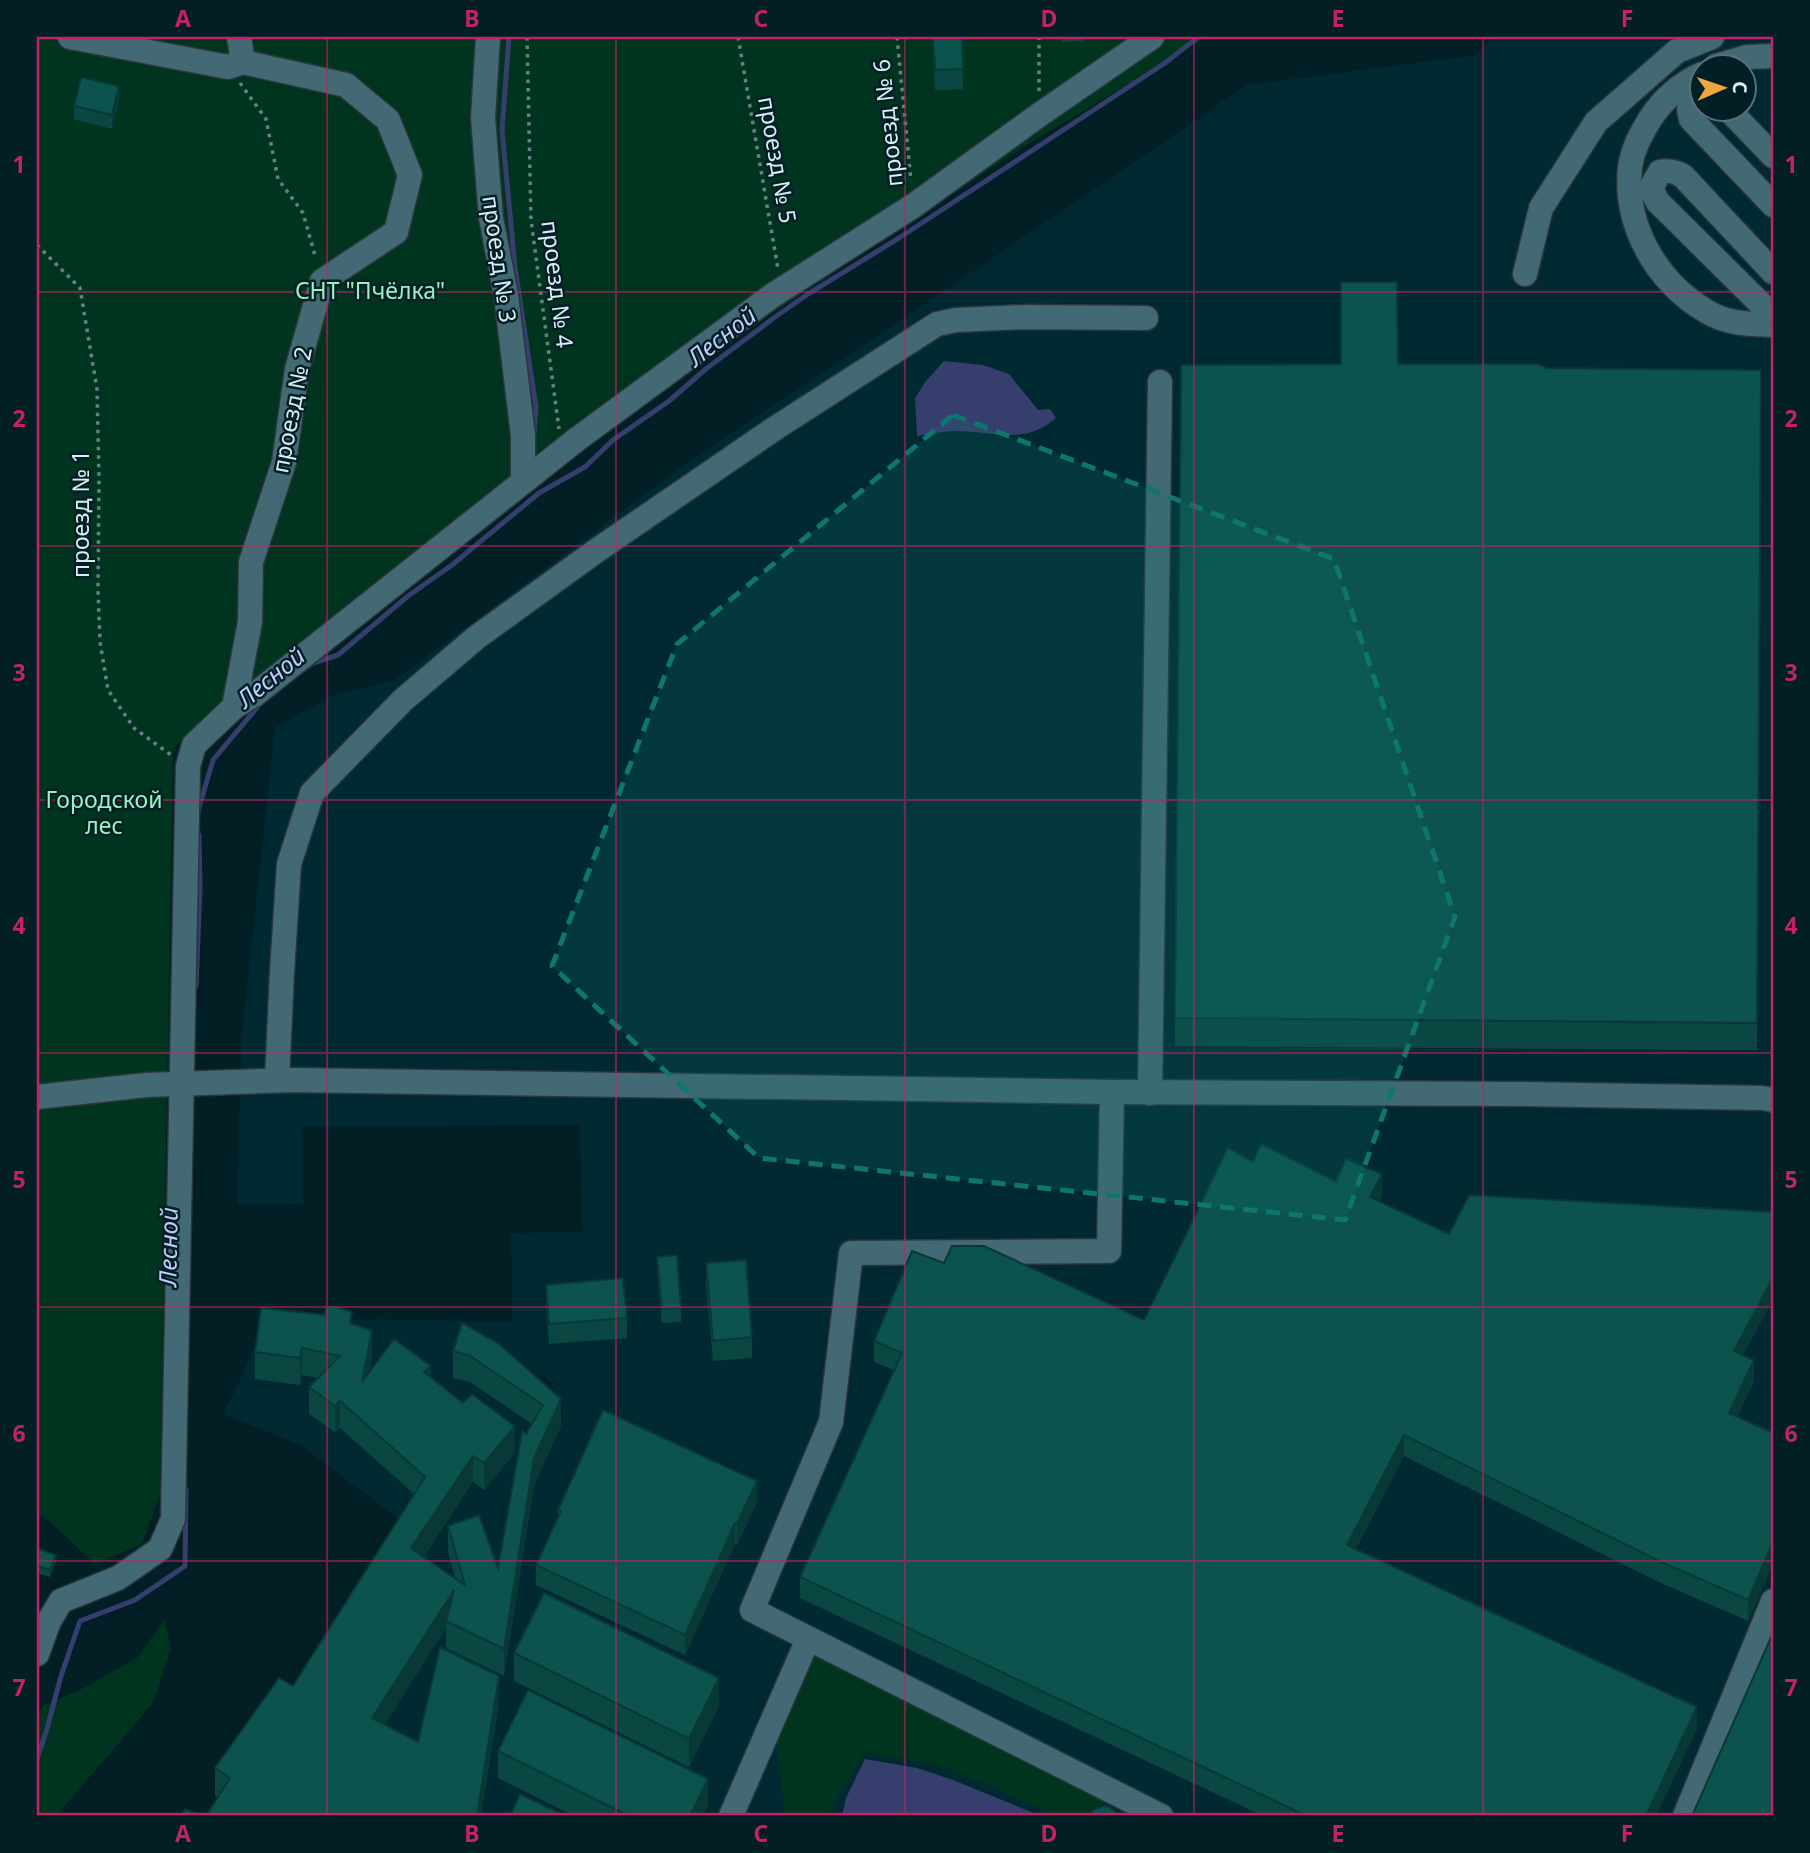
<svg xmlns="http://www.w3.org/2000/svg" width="1810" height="1853" font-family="'Noto Sans',sans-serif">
<rect width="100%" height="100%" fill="#021f26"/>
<!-- built -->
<path fill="#012932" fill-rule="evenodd" d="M1494,37H1773V1816H209L417,1533L301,1445L223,1414L235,1391L264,1324L381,1319L511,1322L512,1324L511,1233L582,1232L580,1125L302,1127L303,1204L237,1205L241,1043L275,728L335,694L395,680L688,462L1124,170L1247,85L1476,55ZM1702,66H1744V108H1702ZM538,1373L551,1381L564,1420H563Z"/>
<!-- green -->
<g fill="#01341f">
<polygon points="37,37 1208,37 1031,142 693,366 349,630 262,679 173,748 160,1494 142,1544 95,1564 44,1516 37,1516"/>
<polygon points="164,1620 171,1648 153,1703 56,1816 37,1816 37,1720 42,1706 78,1691 137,1658"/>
<polygon points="811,1653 1108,1799 1088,1816 1057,1816 948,1767 864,1752 827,1816 785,1816 776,1734"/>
</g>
<!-- water -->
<g fill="#363e6d">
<path d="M944,361L983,365L1009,374L1038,410L1050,409L1056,418C1024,446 994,431 956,431C943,431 930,434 917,436L915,398L926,381Z"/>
<polygon points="865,1759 917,1768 953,1780 1041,1816 842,1816 846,1798"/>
</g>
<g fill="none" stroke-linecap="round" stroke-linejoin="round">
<!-- stream -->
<g stroke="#363e6d" stroke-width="5">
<polyline points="509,37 502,130 515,267 536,407 534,434"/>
<polyline points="309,666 313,663 338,655 408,596 452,565 539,493 585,467 613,440 669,401 707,368 775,317 808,294 899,238 1165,63 1198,37"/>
<polyline points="198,811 213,760 260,704"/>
<polyline points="196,986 200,888 199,835"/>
<polyline points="37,1759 47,1729 61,1676 80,1621 135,1600 185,1566 186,1489"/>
</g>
<defs>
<g id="minor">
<polyline points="70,37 228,67 243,62 346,85 388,120 410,175 396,232 322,281 297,369 284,462 251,562 250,622 234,707"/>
<polyline points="239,37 243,62"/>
<polyline points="488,37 483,118 491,218 506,295 523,436 523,481"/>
<polyline points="1716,66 1747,57 1773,56"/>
<path d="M1702,74C1680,84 1663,99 1650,119C1641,134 1632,150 1630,168C1624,226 1657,282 1706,311C1726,324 1750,324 1773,325"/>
<path d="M1702,94L1694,96C1688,104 1688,110 1691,119L1773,205"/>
<polyline points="1727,108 1773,156"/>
<path d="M1773,272L1683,176C1675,171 1669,170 1660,172L1652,186L1654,195L1658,202L1773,316"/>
<polyline points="1525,274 1541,208 1596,122 1677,51 1712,37"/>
<polyline points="277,1080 282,972 289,864 312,793 403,700 477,637 596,551 774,429 937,324 956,320 1026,317 1146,318"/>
<polyline points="1112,1092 1109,1251 851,1253 831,1422 752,1610 1161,1816"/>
<polyline points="1150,1093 1160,382"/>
<polyline points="37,1097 146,1085 293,1080 1112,1092 1522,1094 1762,1098 1773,1100"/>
<polyline points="37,1654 49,1621 61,1601 118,1578 160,1549 173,1519 188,766 194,745 234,707 254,695 576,440 773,295 913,206 1039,115 1152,37"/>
<polyline points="731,1816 808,1639"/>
<polyline points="1685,1816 1773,1601"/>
</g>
</defs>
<!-- minor casing -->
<use href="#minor" stroke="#2b363b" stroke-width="27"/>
<!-- path -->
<g stroke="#678086" stroke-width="3.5" stroke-dasharray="3.5 5" stroke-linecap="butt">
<polyline points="527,37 531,220 559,429"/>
<polyline points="738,37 778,269"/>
<polyline points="897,37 911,181"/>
<polyline points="240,83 266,119 278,179 303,213 316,259"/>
<polyline points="1039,91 1039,37"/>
<polyline points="37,245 80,288 97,389 99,478 98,590 100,642 108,690 134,728 171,755"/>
</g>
<!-- minor -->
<use href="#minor" stroke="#436a74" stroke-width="24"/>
</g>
<!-- wall -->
<g fill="#0a4742">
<polygon points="932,37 962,37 963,89 935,90"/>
<polygon points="1062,37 1083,37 1083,41 1062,42"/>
<polygon points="119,100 112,129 74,119 74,106"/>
<polygon points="1398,364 1547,368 1761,370 1757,1050 1175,1046 1181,365"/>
<polygon points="1253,1162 1336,1182 1382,1195 1379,1201 1449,1234 1773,1212 1773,1299 1743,1355 1754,1381 1737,1417 1773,1433 1773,1563 1748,1621 1659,1582 1404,1456 1356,1549 1697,1728 1656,1816 1263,1816 800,1598 800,1577 894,1370 874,1362 874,1341 944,1263 1144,1320"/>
<polygon points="657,1257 681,1308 681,1322 662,1323 657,1270"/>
<polygon points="706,1263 752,1337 752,1358 713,1361 706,1284"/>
<polygon points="546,1285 627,1318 627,1338 549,1344 546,1306"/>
<polygon points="352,1324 372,1357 369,1373 431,1378 515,1453 484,1490 473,1482 424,1556 455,1578 448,1552 448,1526 498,1568 526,1434 532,1424 470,1382 453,1378 453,1351 499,1344 561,1426 534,1485 504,1676 446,1648 446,1628 384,1725 418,1742 499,1703 481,1816 206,1816 218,1797 215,1795 215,1768 293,1686 414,1494 340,1428 335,1432 309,1414 309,1387 318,1378 302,1375 300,1385 255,1379 255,1352"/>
<polygon points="757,1502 737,1545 735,1544 685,1655 536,1585 536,1565 558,1517 558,1510"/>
<polygon points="37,1556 56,1561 50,1577 37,1573"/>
<polygon points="514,1653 719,1706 689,1767 514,1681"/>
<polygon points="498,1751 708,1806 703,1816 574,1816 498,1778"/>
</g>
<!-- shaded-wall -->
<g fill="#083936">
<polygon points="119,86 119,100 112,129 112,115"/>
<polygon points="1382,1174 1382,1195 1370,1218 1370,1197"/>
<polygon points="1773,1278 1773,1299 1734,1372 1734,1351"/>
<polygon points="372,1331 372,1357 362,1409 362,1382"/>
<polygon points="302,1348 302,1375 300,1385 300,1358"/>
<polygon points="1754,1360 1754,1381 1729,1434 1729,1413"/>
<polygon points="431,1366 431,1393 424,1372"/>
<polygon points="561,1399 561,1426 534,1485 504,1676 504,1649 534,1458"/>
<polygon points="340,1401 340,1428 335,1432 335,1406"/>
<polygon points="515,1426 515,1453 484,1490 484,1463"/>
<polygon points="1404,1435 1404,1456 1347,1566 1347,1545"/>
<polygon points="473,1456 473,1482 411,1575 411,1548"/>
<polygon points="757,1481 757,1502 737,1545 737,1524"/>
<polygon points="735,1523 735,1544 685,1655 685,1635"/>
<polygon points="1773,1542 1773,1563 1748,1621 1748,1600"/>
<polygon points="56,1555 56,1561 50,1577 50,1570"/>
<polygon points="454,1590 446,1621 446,1628 372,1745 372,1718"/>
<polygon points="499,1676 499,1703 481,1816 477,1816"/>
<polygon points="719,1678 719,1706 689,1767 689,1739"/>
<polygon points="1697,1707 1697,1728 1656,1816 1646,1816"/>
<polygon points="708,1779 708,1806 703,1816 690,1816"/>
</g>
<!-- building -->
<g fill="#0c524d" stroke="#083936" stroke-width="2">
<polygon points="933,37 962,37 963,69 935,70"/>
<polygon points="81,77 119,86 112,115 74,106"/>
<polygon points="1341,282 1397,282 1398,364 1538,364 1547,368 1761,370 1757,1023 1175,1018 1181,365 1341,364"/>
<polygon points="1261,1144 1336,1182 1346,1159 1382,1174 1370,1197 1449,1234 1469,1195 1773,1212 1773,1278 1734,1351 1754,1360 1729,1413 1773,1433 1773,1542 1748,1600 1659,1561 1404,1435 1347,1545 1697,1707 1646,1816 1307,1816 800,1577 902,1353 874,1341 912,1251 944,1263 952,1246 984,1246 1144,1320 1228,1148 1253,1162"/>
<polygon points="677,1255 681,1308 662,1309 657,1257"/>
<polygon points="746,1260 752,1337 713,1341 706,1263"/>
<polygon points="623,1278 627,1318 549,1324 546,1285"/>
<polygon points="326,1307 336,1307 352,1312 350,1323 372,1331 362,1382 394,1339 431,1366 424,1372 463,1403 472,1394 515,1426 484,1463 473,1456 411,1548 465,1585 448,1526 479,1515 498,1568 522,1431 526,1434 543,1405 470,1356 453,1351 462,1323 499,1344 561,1399 534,1458 504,1649 446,1621 454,1590 372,1718 418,1742 440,1647 499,1676 477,1816 206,1816 230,1778 215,1768 279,1678 293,1686 425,1477 340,1401 335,1406 309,1387 340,1356 302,1348 300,1358 255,1352 261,1308 325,1315"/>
<polygon points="603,1410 757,1481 737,1524 735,1523 685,1635 536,1565 561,1511 558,1510"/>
<polygon points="39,1549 56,1555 50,1570 37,1566 37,1556"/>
<polygon points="544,1593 719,1678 689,1739 514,1653"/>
<polygon points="1773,1633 1773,1816 1692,1816"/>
<polygon points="528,1690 708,1779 690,1816 629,1816 498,1751"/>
<polygon points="520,1794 566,1816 510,1816"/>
<polygon points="1103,1806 1109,1807 1117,1813 1118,1816 1088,1816 1093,1810"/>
<polygon points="185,1809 203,1816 181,1816"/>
</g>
<!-- marked area -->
<path fill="#0f766e" fill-opacity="0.2" stroke="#0f766e" stroke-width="5" stroke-dasharray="14 9" stroke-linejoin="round" d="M953,415L1334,559L1455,917L1345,1220L759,1158L552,966L677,644Z"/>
<!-- grid -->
<path fill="none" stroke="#c32363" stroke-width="2" stroke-opacity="0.55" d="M327,37V1816M616,37V1816M905,37V1816M1194,37V1816M1483,37V1816M37,292H1773M37,546H1773M37,800H1773M37,1053H1773M37,1307H1773M37,1561H1773"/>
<g text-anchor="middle" stroke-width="5" stroke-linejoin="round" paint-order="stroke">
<!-- street labels -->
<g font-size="23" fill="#d9edf3" stroke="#021f26">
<text transform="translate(888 123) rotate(-96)" y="8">проезд № 6</text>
<text transform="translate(777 160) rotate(80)" y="8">проезд № 5</text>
<text transform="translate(499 259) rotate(82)" y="8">проезд № 3</text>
<text transform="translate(557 284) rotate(83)" y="8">проезд № 4</text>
<text transform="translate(292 410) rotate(-79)" y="8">проезд № 2</text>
<text transform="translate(81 514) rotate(-90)" y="8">проезд № 1</text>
</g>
<!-- park labels -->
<g font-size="23" fill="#99f3c1" stroke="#021f26">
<text x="370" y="299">СНТ "Пчёлка"</text>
<text x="104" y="808">Городской<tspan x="104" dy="26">лес</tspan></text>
</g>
<!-- water labels -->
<g font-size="24" font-style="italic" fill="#c3cdfc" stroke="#021f26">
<text transform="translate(722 337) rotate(-38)" y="8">Лесной</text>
<text transform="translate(271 678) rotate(-39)" y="8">Лесной</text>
<text transform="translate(169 1247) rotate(-89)" y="8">Лесной</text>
</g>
</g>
<!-- border -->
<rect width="1810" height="1853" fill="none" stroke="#021f26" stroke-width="77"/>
<!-- north arrow -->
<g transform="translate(1723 88) rotate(88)"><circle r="33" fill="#021f26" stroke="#587178" stroke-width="2"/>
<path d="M0-5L12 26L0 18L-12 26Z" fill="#f0a63e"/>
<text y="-10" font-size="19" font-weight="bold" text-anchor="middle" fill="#d9edf3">С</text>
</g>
<rect x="38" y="38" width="1734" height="1776" fill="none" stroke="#c32363" stroke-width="2.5"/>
<g font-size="23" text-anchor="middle" font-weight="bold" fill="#c32363">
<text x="183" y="27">A</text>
<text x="472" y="27">B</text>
<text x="761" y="27">C</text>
<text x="1049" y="27">D</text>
<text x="1338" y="27">E</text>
<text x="1627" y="27">F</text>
<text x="19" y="173">1</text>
<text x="1791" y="173">1</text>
<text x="19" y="427">2</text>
<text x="1791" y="427">2</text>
<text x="19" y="681">3</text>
<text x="1791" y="681">3</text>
<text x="19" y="934">4</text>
<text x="1791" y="934">4</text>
<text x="19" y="1188">5</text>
<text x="1791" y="1188">5</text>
<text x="19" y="1442">6</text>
<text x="1791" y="1442">6</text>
<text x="19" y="1696">7</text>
<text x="1791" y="1696">7</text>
<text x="183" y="1842">A</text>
<text x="472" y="1842">B</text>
<text x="761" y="1842">C</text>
<text x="1049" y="1842">D</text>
<text x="1338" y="1842">E</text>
<text x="1627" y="1842">F</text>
</g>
</svg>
